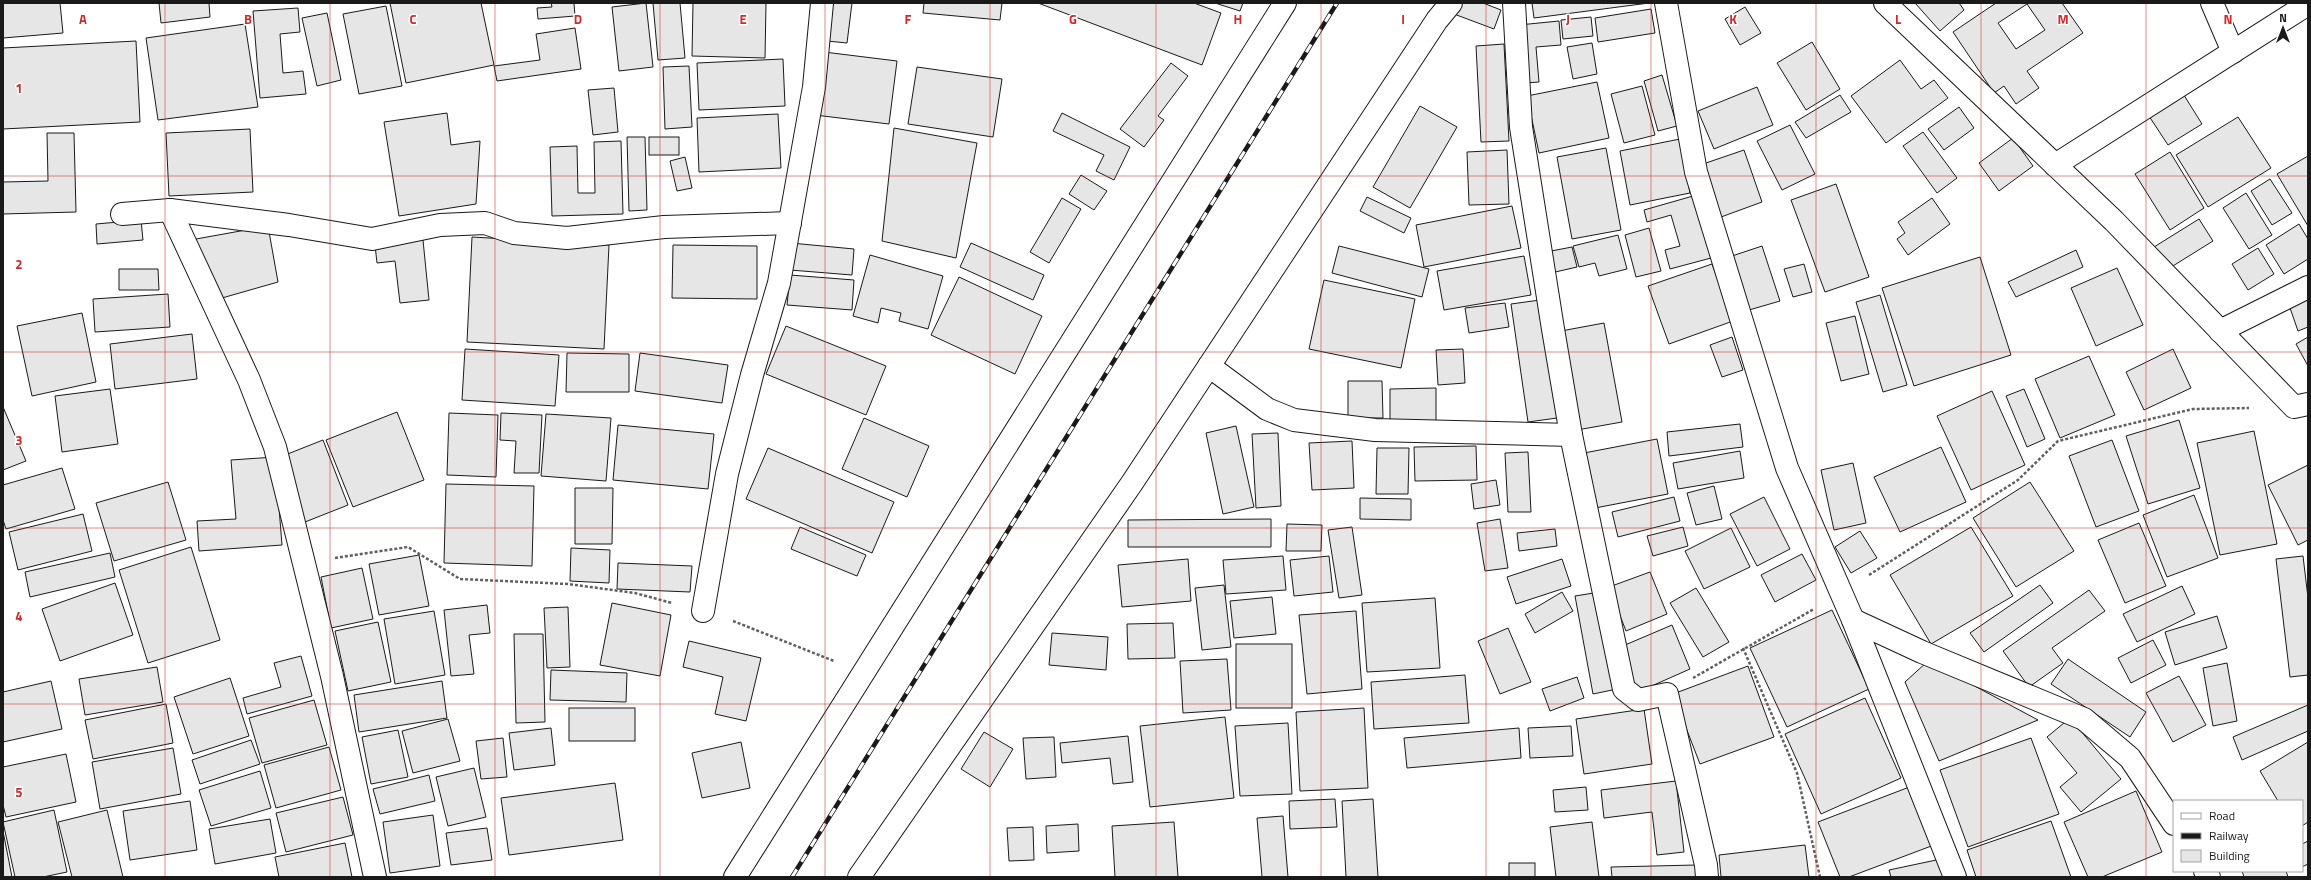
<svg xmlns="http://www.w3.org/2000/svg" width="2311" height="880" font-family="'Titillium Web',sans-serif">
<rect width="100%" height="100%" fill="#fff"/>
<!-- building -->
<g fill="#e6e6e6" stroke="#1a1a1a" fill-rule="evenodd">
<polygon points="3,3 60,3 63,33 3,38"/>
<polygon points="159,3 209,3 210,17 161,23"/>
<polygon points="390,3 481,3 494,65 406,83"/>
<polygon points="551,3 574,3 575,16 538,19 537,8 552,7"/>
<polygon points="646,3 653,67 619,71 612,7"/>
<polygon points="653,3 680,3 685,58 658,60"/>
<polygon points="693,3 766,3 765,58 692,56"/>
<polygon points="833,3 852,3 847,43 827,41"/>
<polygon points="924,3 1002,3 1000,20 923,13"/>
<polygon points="1038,3 1194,3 1221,13 1202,65"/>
<polygon points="1215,3 1243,3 1240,11"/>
<polygon points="1458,3 1483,3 1501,10 1494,29 1454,14"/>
<polygon points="1532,3 1649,3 1534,18"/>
<polygon points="1915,3 1959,3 1964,10 1940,31"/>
<path d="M1996,3H2062L2083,33L2027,71L2039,88L2016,104L2004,86L1994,93L1953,32ZM2027,4L2045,30L2016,49L1998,23Z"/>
<polygon points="386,6 402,86 359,94 343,14"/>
<polygon points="1745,7 1761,33 1740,45 1725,19"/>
<polygon points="298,8 300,32 280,34 283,73 303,71 306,94 260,98 253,11"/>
<polygon points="1651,9 1655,33 1598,42 1595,18"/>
<polygon points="327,13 341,80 317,86 302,18"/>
<polygon points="1591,17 1593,36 1563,39 1561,20"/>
<polygon points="1559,21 1561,45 1536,47 1539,82 1525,83 1519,25"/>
<polygon points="245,24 258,107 158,120 146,38"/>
<polygon points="575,28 581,69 497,81 494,66 540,60 536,34"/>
<polygon points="136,41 140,122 3,129 3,48"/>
<polygon points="1812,42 1840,89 1806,110 1777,63"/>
<polygon points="1592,43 1597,74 1573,79 1567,47"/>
<polygon points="1504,44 1509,141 1481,142 1476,46"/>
<polygon points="824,52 897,61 889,124 815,115"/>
<polygon points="783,59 785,106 699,110 697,63"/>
<polygon points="1900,60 1921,89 1934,80 1948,98 1886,143 1851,96"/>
<polygon points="1171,63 1188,76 1158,116 1164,120 1144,147 1120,129"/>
<polygon points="689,66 692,127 665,129 663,67"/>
<polygon points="917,67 1002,79 993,137 908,124"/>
<polygon points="1662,75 1677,126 1658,131 1644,81"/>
<polygon points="1597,82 1609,138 1539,153 1527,96"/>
<polygon points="1642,86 1655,135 1624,143 1611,94"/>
<polygon points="1757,87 1773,125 1714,149 1698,111"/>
<polygon points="614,88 618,132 593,135 588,90"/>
<polygon points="2182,92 2202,124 2168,145 2147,113"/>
<polygon points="1840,95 1851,112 1806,138 1795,122"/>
<polygon points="1420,106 1457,127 1410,208 1373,187"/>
<polygon points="1959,107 1974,128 1944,150 1928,129"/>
<polygon points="447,113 451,145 480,141 476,204 399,216 384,122"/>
<polygon points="1062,113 1130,147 1114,180 1096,171 1104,155 1053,131"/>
<polygon points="778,114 781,168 699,172 697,118"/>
<polygon points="2238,117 2271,168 2208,207 2176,155"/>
<polygon points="1790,125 1815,174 1782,190 1757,141"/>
<polygon points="894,128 977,143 956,258 882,241"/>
<polygon points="250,129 253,192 169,196 166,133"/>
<polygon points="1923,132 1957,178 1937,193 1903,146"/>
<polygon points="47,133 74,133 76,212 3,214 3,182 48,181"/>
<polygon points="627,137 645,137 647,210 629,211"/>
<rect x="649" y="137" width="30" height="18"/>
<polygon points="2013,138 2033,166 1999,191 1979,163"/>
<polygon points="1680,139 1690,193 1630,205 1620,151"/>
<polygon points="621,141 623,214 552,216 550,147 577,146 578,193 595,193 594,142"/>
<polygon points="1606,148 1621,230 1572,239 1557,157"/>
<polygon points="1507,150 1509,204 1469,205 1467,152"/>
<polygon points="1744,150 1762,202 1721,217 1703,164"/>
<polygon points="2170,152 2204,208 2170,230 2135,174"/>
<polygon points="2308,156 2308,226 2277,174"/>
<polygon points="685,157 692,188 677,191 670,161"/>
<polygon points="1081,175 1107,191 1094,210 1069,194"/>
<polygon points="2270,179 2292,213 2272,225 2251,191"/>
<polygon points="1836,184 1869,277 1825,292 1791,200"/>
<polygon points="2246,193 2272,235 2249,249 2223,208"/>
<polygon points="1693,196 1711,258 1670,269 1665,250 1680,246 1671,215 1647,222 1644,210"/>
<polygon points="1367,197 1411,218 1404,233 1360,211"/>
<polygon points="1062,198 1081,209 1049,263 1030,252"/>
<polygon points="1932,198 1950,224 1908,255 1897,239 1905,233 1898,222"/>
<polygon points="1512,206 1521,248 1424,267 1416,225"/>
<polygon points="2199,219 2213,241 2168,269 2154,247"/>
<polygon points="141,220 143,240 97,244 96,224"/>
<polygon points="2299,224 2308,239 2308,259 2284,274 2266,245"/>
<polygon points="268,226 278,282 208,302 185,241"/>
<polygon points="1649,228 1661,271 1636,277 1625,235"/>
<polygon points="1618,235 1627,269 1599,276 1595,263 1579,267 1573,246"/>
<polygon points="472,237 609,245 604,349 467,342"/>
<polygon points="423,240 429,300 400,303 395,261 377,263 375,245"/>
<polygon points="791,243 854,249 852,275 790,270"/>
<polygon points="971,243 1044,275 1033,300 960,267"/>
<polygon points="673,245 757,246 757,299 672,298"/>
<polygon points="1339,246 1429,269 1422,297 1332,273"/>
<polygon points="1762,246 1780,301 1749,310 1732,256"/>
<polygon points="1572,247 1577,267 1551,273 1546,252"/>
<polygon points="2258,248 2274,274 2248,290 2232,264"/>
<polygon points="2076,250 2083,267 2016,297 2008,282"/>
<polygon points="870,255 943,276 928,329 899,321 901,313 881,308 878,323 853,316"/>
<polygon points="1524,256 1531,295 1444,310 1437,271"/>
<polygon points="1980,257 2011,355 1914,386 1882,288"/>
<polygon points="1712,264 1733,321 1669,344 1648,286"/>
<polygon points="1804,264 1812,292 1793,297 1784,269"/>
<polygon points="2117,268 2143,325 2096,346 2071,288"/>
<polygon points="119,269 158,269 159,290 119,290"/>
<polygon points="790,275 854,280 852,310 787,305"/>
<polygon points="959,277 1042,316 1015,374 931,335"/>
<polygon points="1324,280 1415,299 1401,368 1309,349"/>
<polygon points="168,294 170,327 95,332 93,299"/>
<polygon points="1880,295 1907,385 1883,392 1856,302"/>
<polygon points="2308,298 2308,327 2298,331 2289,305"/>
<polygon points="1540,300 1557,418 1528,422 1511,304"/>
<polygon points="1505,303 1509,327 1469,333 1465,308"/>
<polygon points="82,313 96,382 32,396 17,326"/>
<polygon points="1855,316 1869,374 1841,381 1826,323"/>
<polygon points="1604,323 1622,422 1577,430 1561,331"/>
<polygon points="786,326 886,366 866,415 766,374"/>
<polygon points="192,334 197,379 115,389 110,344"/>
<polygon points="1732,337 1743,370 1722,377 1710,345"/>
<polygon points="2308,337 2308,366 2296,344"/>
<polygon points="465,349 559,355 555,406 462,400"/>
<polygon points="1463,349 1465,383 1438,385 1436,350"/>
<polygon points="2173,349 2191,388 2144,410 2126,372"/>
<polygon points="567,353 629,354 629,392 566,392"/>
<polygon points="640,353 728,365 722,403 635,391"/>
<polygon points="2089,356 2115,415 2060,438 2035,379"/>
<polygon points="1348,381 1382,381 1383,418 1348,418"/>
<polygon points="1436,388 1436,425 1390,425 1390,389"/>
<polygon points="110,389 118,444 62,452 55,396"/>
<polygon points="2024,389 2045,439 2027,447 2006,396"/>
<polygon points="1992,391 2025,465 1971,490 1937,416"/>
<polygon points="3,407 26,461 3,470"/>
<polygon points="397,412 424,480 353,507 326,440"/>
<polygon points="449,413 498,415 496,477 447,475"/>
<polygon points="501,413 542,415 539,473 514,473 516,441 500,440"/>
<polygon points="546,414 611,418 606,481 541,476"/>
<polygon points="864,418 929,446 907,497 842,469"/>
<polygon points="2179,420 2200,488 2148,504 2126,436"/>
<polygon points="1740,424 1743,447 1669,456 1667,432"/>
<polygon points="618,425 714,434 708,489 613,480"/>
<polygon points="1236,426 1254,507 1223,514 1206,433"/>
<polygon points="2254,431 2277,544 2220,555 2197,443"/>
<polygon points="1278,433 1281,506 1256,508 1252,434"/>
<polygon points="1657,439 1668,494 1595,508 1584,453"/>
<polygon points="323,440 348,505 305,522 280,457"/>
<polygon points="2112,440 2139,511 2096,527 2069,456"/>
<polygon points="1352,441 1354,488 1312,490 1309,443"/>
<polygon points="1476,446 1477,480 1415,481 1414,447"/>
<polygon points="1941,447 1966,502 1900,532 1874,477"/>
<polygon points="768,448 894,502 872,553 746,499"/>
<polygon points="1377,448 1409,448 1408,494 1376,494"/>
<polygon points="1740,451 1744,478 1678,489 1673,463"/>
<polygon points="1528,452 1531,512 1508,512 1505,453"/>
<polygon points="275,457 282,545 199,551 197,521 236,519 231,460"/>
<polygon points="1853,463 1866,523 1834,530 1821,470"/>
<polygon points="2308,465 2308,540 2298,545 2268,485"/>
<polygon points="62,468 75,509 6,529 3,520 3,485"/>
<polygon points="1496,480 1500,505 1474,509 1471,484"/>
<polygon points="168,482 186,540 114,561 96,503"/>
<polygon points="2030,482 2074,551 2016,587 1973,518"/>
<polygon points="446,484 534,486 532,566 444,563"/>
<polygon points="1714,486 1722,519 1696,525 1687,493"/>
<polygon points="575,488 613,488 612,544 575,544"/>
<polygon points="2194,495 2218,558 2167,577 2143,515"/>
<polygon points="1674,497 1680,521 1618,537 1612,512"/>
<polygon points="1764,497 1790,549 1757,566 1730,514"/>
<polygon points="1360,498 1411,499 1411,520 1360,519"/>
<polygon points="83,514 92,551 18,570 9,532"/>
<polygon points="1271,519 1271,547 1128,547 1128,520"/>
<polygon points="1500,519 1508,568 1485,571 1477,523"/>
<polygon points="2139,523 2166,586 2125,603 2098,540"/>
<polygon points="1287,524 1322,525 1321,551 1286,551"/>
<polygon points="800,527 866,555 857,576 791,549"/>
<polygon points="1352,527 1362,595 1339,598 1328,530"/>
<polygon points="1683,527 1688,546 1653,556 1647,536"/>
<polygon points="1971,527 2013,596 1931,644 1890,575"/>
<polygon points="1731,528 1750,567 1704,589 1685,551"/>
<polygon points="1555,529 1557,546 1519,551 1517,533"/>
<polygon points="1860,531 1877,558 1851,573 1835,547"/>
<polygon points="191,547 220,640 148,663 119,570"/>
<polygon points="571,548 610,550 609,583 570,581"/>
<polygon points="110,553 115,577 30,597 25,572"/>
<polygon points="1802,554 1816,580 1775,602 1761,575"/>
<polygon points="419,555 429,606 379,615 369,564"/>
<polygon points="1283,556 1286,590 1226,594 1223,560"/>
<polygon points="1329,556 1333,592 1294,596 1290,560"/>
<polygon points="2303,556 2308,598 2308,675 2290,677 2276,559"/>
<polygon points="1188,559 1191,601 1122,607 1118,565"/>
<polygon points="1562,559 1571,586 1516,604 1507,577"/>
<polygon points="618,563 692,566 690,592 617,589"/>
<polygon points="362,568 373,619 331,628 321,577"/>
<polygon points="1650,572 1667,614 1626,631 1609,587"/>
<polygon points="115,583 133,635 60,661 42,609"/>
<polygon points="1224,585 1231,647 1202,650 1195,588"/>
<polygon points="2040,585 2053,603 1984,652 1970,633"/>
<polygon points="2182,586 2195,614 2137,642 2123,614"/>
<polygon points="1696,588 1729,642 1703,657 1670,603"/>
<polygon points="2089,590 2105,611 2052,648 2063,663 2029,687 2003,651"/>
<polygon points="1562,592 1573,611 1535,633 1525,614"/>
<polygon points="1600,592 1617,689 1593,694 1575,596"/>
<polygon points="1272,597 1276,634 1234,638 1230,601"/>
<polygon points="1435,598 1440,668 1367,672 1362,603"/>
<polygon points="612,603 671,615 660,676 600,665"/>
<polygon points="487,605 490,633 469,635 474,674 451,676 444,610"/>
<polygon points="568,607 570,667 547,668 544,608"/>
<polygon points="1832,610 1869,689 1787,727 1750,648"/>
<polygon points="434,611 445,675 395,684 384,619"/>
<polygon points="1356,611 1362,689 1307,694 1299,615"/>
<polygon points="2217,616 2227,648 2175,665 2165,632"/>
<polygon points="378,622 391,682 348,691 335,631"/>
<polygon points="1173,623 1175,658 1128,659 1127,624"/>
<polygon points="1672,625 1690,669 1638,692 1618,648"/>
<polygon points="1508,628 1531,682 1500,694 1478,641"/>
<polygon points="1052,633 1108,637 1106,670 1049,665"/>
<polygon points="514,634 543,634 545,722 516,723"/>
<polygon points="2153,640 2166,665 2131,683 2118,658"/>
<polygon points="689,641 761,658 746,721 715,714 723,677 683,667"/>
<rect x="1236" y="644" width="56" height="64"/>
<polygon points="301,656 312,696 247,714 243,698 281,687 274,663"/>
<polygon points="1227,659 1231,710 1183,713 1180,661"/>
<polygon points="2068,659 2146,712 2130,737 2051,684"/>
<polygon points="1928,661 2038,720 1939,761 1905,682"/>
<polygon points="2227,663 2237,721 2213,726 2203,668"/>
<polygon points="1748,666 1774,737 1700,764 1673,694"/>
<polygon points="157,667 163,702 85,715 79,679"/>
<polygon points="551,670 627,673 626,702 550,700"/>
<polygon points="1465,675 1469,723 1374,729 1371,682"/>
<polygon points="2179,676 2206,725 2173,742 2146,693"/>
<polygon points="1577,677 1584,698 1550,711 1542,689"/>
<polygon points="230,678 249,736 193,754 174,697"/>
<polygon points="51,681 62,729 3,742 3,692"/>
<polygon points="442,681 447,718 359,732 354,695"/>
<polygon points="1865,698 1901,778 1821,814 1785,734"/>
<polygon points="314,700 327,745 262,763 249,718"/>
<polygon points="166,704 173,743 93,759 85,720"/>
<polygon points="2308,705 2308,731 2242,760 2233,737"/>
<rect x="569" y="708" width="66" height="33"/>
<polygon points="1364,708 1368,788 1300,791 1296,712"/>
<polygon points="1644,709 1652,764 1584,774 1576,719"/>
<polygon points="1225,717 1234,798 1150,807 1140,726"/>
<polygon points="2070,718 2121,779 2081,812 2060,787 2077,773 2047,737"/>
<polygon points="448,719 460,761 413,773 402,731"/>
<polygon points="1288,723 1292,794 1240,796 1235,726"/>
<polygon points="1571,726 1573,756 1530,758 1528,728"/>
<polygon points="551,728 555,765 514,770 509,733"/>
<polygon points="1519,728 1521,758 1407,768 1404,738"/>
<polygon points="398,730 408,777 371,784 362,737"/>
<polygon points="984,732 1013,749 990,787 961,769"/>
<polygon points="1128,736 1133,782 1113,784 1110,758 1062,763 1060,743"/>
<polygon points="1054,737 1056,777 1026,779 1023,738"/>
<polygon points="503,738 507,777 481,779 476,741"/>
<polygon points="2031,738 2059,814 1968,847 1940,770"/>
<polygon points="251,740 260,764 200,784 192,760"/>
<polygon points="741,742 750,788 702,798 692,753"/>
<polygon points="2308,742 2308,822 2302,826 2302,801 2278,801 2260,771"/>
<polygon points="329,747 341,790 276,808 264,765"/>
<polygon points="173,748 181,794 100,809 92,762"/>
<polygon points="66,754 76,802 6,817 3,805 3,767"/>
<polygon points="474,768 486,817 448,826 436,777"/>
<polygon points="260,771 271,808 211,826 199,790"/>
<polygon points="429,775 435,801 380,814 373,789"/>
<polygon points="1676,781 1684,852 1657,855 1652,812 1604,818 1601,790"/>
<polygon points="615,783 623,840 509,855 501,798"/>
<polygon points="1912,786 1934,845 1849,877 1840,877 1818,822"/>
<polygon points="1586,787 1588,810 1555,812 1553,790"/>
<polygon points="2136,791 2162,852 2102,877 2088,877 2064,822"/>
<polygon points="343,797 353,835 286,852 276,813"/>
<polygon points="1335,799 1337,827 1290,829 1289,801"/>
<polygon points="1373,799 1378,877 1346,877 1342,801"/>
<polygon points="190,801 197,850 130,860 123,811"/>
<polygon points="54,810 67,872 43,877 15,877 3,822"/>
<polygon points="107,810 123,877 72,877 58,822"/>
<polygon points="433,815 440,866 390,873 383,822"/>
<polygon points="1283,816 1288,877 1262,877 1257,818"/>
<polygon points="270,819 276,853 215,864 209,829"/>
<polygon points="2051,821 2071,877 1976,877 1967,850"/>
<polygon points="1174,822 1178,877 1115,877 1112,826"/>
<polygon points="1592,822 1599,877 1556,877 1550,827"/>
<polygon points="1078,824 1079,851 1047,853 1046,826"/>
<polygon points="1033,827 1034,860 1009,861 1007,828"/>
<polygon points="487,828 492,860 451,865 446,833"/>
<polygon points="3,831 12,877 3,877"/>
<polygon points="2308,841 2308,864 2302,867 2302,844"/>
<polygon points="345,843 352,877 279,877 275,857"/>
<polygon points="1805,845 1809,877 1721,877 1719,855"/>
<polygon points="1941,859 1945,877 1891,877 1889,870"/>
<rect x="1509" y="863" width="26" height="14"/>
<polygon points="1696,865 1696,877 1612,877 1611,867"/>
<polygon points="2242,871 2286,871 2288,877 2244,877"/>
</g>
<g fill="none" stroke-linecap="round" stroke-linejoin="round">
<defs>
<g id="street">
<polyline points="1514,3 1521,127 1553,329 1571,435 1624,689 1638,700 1667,694 1706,865 1707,877"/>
<polyline points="1666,3 1696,172 1787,468 1853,620 1955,877"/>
<polyline points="1885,3 2114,221 2294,407 2308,404"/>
<polyline points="2212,3 2233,52"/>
<polyline points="2055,165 2308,4"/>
<polyline points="170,210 249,380 275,447 332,676 375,877"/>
<polyline points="122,214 170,210 289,225 372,239 440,225 485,223 514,233 567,238 664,227 790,223"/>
<polyline points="2220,331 2308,287"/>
<polyline points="1209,366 1267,409 1294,420 1375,430 1571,435"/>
<polyline points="703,611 727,474 752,375 779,283 814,87 822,3"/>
<polyline points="1853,620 1922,652 2084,719 2130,758 2174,824"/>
<polyline points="2205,871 2209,877"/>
<polyline points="735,877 1285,3"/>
<polyline points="859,877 1132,483 1437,20 1451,3"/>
</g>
</defs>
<!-- street casing -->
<use href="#street" stroke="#1a1a1a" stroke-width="24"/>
<!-- path -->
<g stroke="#5f5f5f" stroke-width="2.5" stroke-dasharray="3 2" stroke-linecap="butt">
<polyline points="335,558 408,547 460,579 568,584 635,593 672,603"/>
<polyline points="1869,575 2018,480 2058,441 2193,409 2249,408"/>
<polyline points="733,621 834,661"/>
<polyline points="1743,648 1797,773 1820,877"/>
<polyline points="1693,678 1814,609"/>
</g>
<!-- street -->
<use href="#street" stroke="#fff" stroke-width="22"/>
<defs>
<polyline id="rail" points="792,877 1337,3"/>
</defs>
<!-- rail casing -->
<use href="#rail" stroke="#1a1a1a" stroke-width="4.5"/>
<!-- rail -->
<use href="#rail" stroke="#fff" stroke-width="3" stroke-dasharray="9" stroke-linecap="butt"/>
</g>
<!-- grid -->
<path fill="none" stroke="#d62828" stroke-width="1" stroke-opacity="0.55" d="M165,3V877M330,3V877M495,3V877M660,3V877M825,3V877M990,3V877M1156,3V877M1321,3V877M1486,3V877M1651,3V877M1816,3V877M1981,3V877M2146,3V877M3,176H2308M3,352H2308M3,528H2308M3,704H2308"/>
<g font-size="13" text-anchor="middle" font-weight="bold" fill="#d62828" stroke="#fff" stroke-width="3" stroke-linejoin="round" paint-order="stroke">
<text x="83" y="24">A</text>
<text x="248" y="24">B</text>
<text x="413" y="24">C</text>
<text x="578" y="24">D</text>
<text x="743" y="24">E</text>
<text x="908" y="24">F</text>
<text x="1073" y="24">G</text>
<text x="1238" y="24">H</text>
<text x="1403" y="24">I</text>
<text x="1568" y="24">J</text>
<text x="1733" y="24">K</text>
<text x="1898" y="24">L</text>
<text x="2063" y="24">M</text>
<text x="2228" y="24">N</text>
<text x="19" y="93">1</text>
<text x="19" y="269">2</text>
<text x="19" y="445">3</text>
<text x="19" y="621">4</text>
<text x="19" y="797">5</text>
</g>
<!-- border -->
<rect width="2311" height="880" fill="none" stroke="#1a1a1a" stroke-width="8"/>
<!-- legend -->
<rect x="2173" y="800" width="130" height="72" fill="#ffffff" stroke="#a3a3a3"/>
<rect x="2181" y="813" width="20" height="6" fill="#ffffff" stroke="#a3a3a3"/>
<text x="2209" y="820" font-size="12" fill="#1a1a1a">Road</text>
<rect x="2181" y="833" width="20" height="6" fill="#1a1a1a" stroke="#a3a3a3"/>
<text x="2209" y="840" font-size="12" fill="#1a1a1a">Railway</text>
<rect x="2181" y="850" width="20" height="12" fill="#e6e6e6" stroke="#a3a3a3"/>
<text x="2209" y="860" font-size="12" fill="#1a1a1a">Building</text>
<!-- north arrow -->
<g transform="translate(2283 28)" stroke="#ffffff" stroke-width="3" paint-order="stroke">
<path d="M0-3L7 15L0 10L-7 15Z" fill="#1a1a1a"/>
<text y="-6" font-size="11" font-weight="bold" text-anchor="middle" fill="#1a1a1a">N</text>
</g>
</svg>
